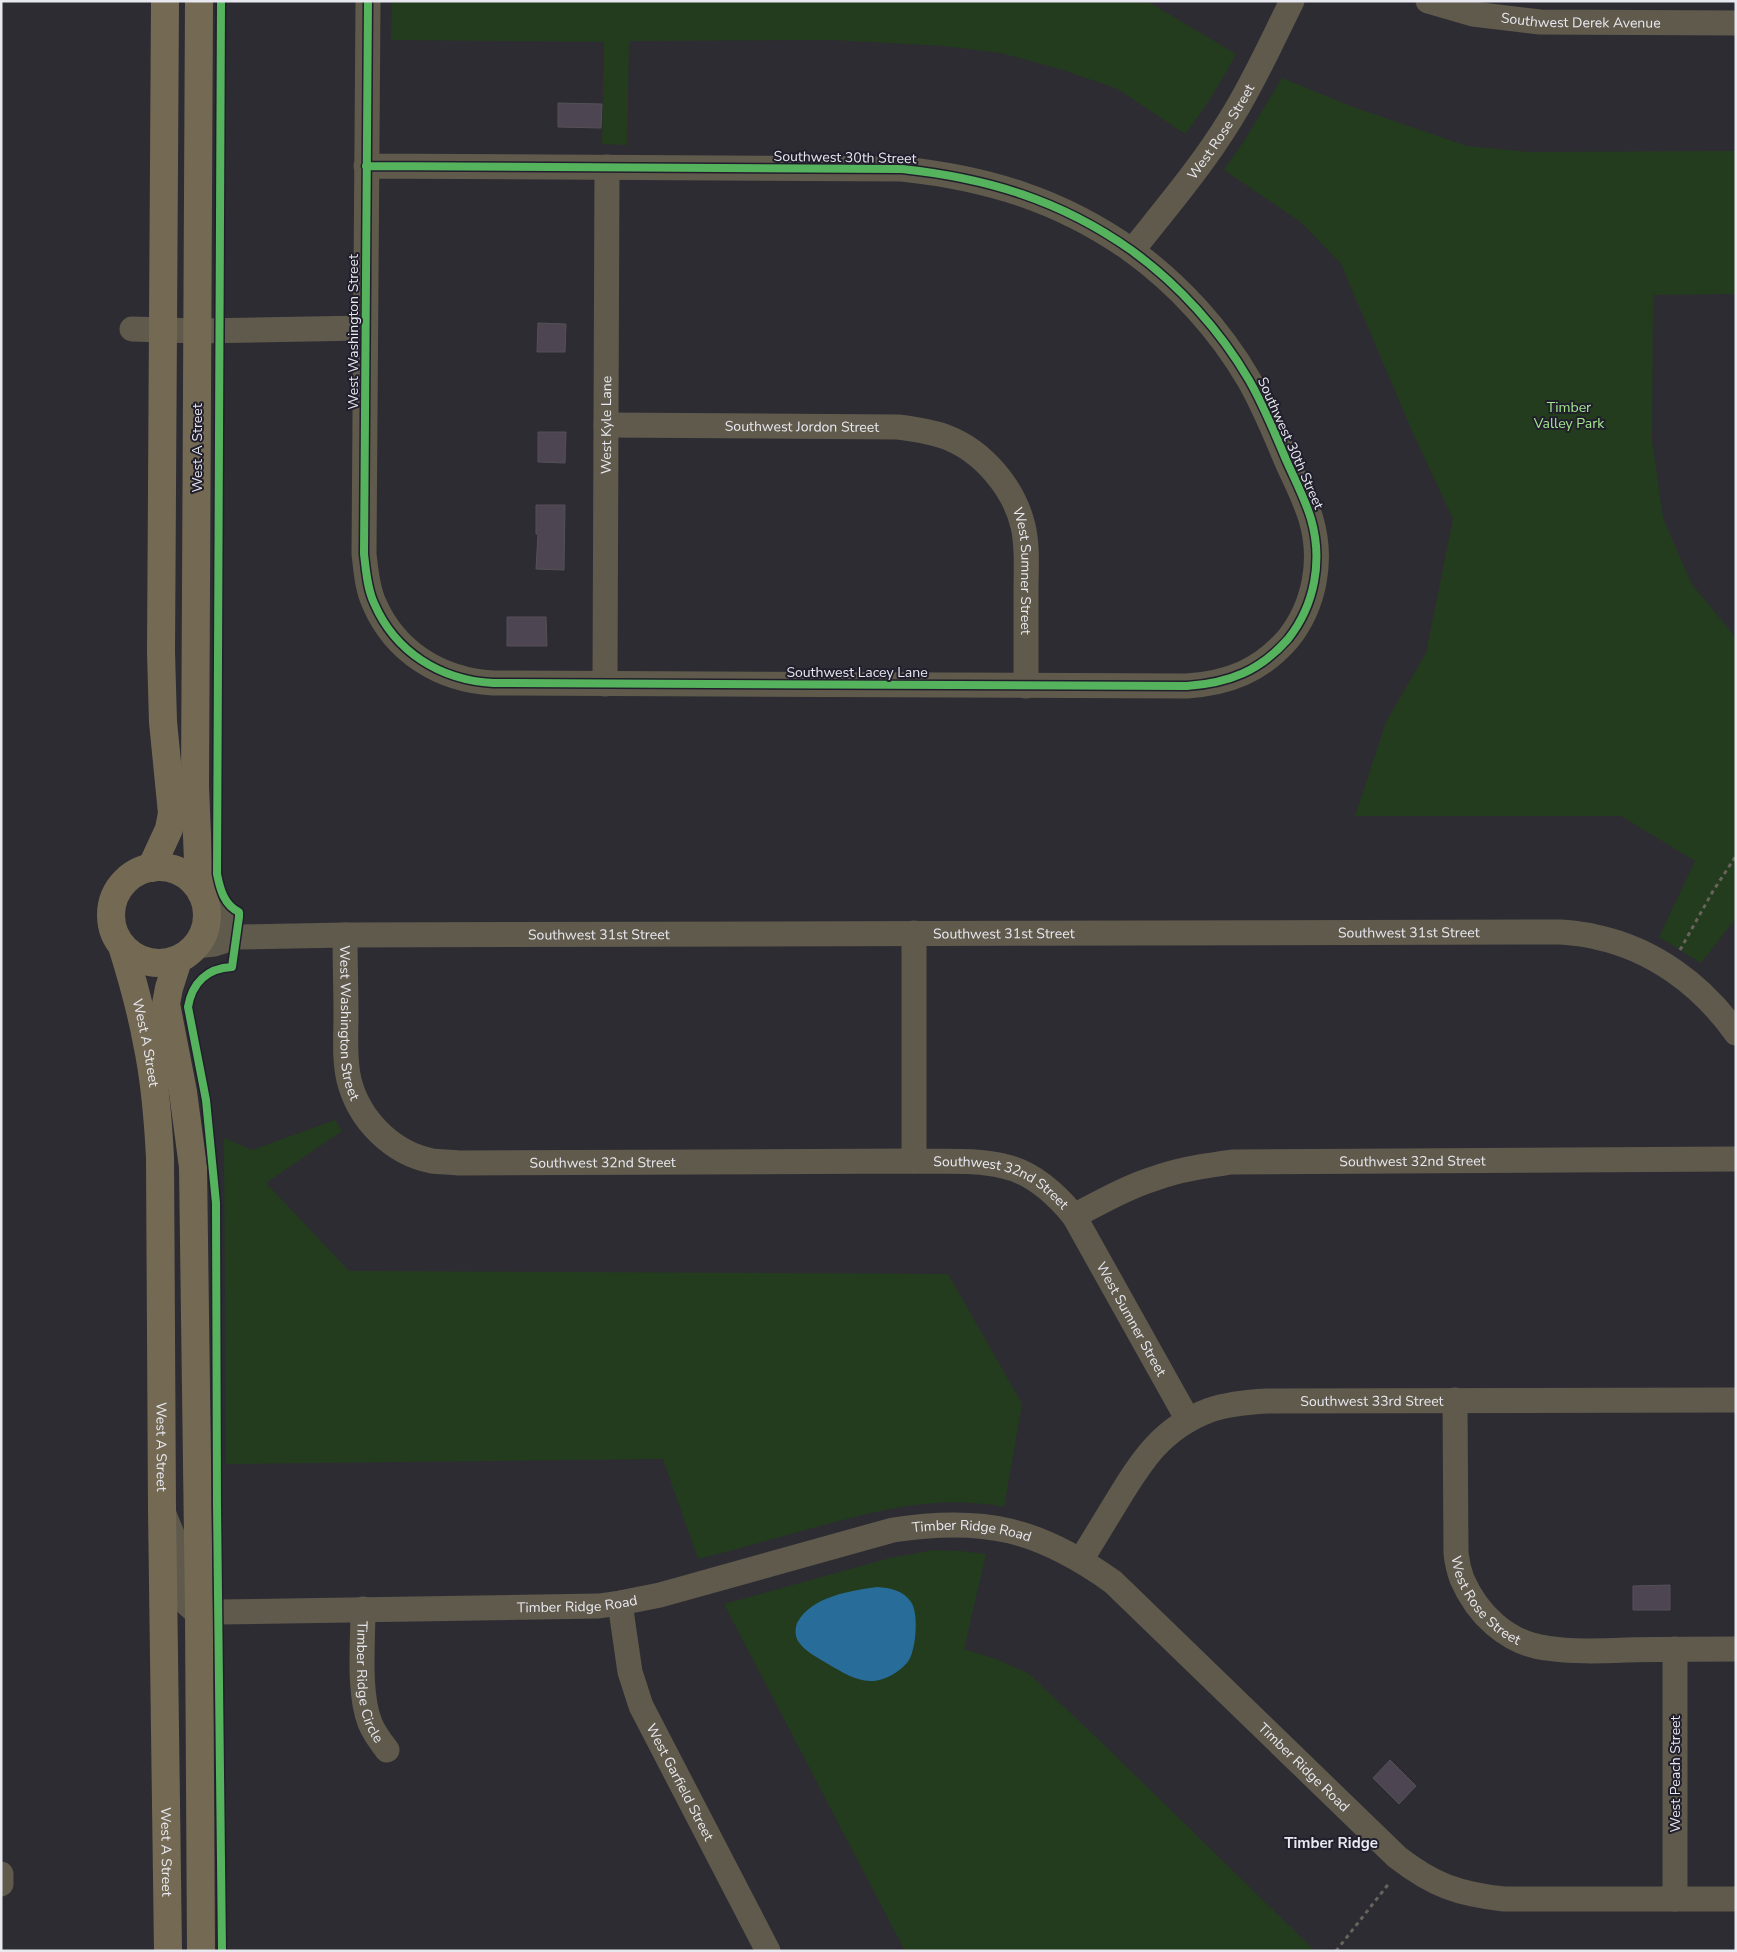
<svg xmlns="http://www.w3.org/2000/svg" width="1737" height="1952" font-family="'Nunito Sans',sans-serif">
<rect width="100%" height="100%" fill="#2d2c33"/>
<!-- green -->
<g fill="#243c1e">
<path d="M392,1H1147L1236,54C1221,82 1205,109 1185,134L1118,89L1063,70L1001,53L944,46L834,40L629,41L627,145L602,144L604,42L391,40Z"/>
<polygon points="1282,78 1353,107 1467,146 1528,152 1736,151 1736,294 1653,295 1652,441 1663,518 1691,583 1736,638 1736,918 1701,963 1659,937 1695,861 1621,816 1355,816 1386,722 1426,653 1453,519 1413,433 1341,264 1302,223 1224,170 1244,141"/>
<path d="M335,1120L342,1131L266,1183L349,1271L948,1274L1022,1404L1004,1507C937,1494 881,1510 816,1527C777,1538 738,1549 698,1559L663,1459L226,1464L224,1138L252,1150Z"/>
<polygon points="934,1550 960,1551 986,1554 964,1649 996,1659 1028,1673 1099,1740 1315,1951 905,1951 724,1604 890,1558"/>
</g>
<!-- water -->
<path fill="#286d99" d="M877,1587C890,1588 903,1590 911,1602C919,1613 916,1649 909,1660C902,1671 883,1682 870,1681C856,1681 840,1671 828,1664C817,1657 805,1652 798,1641C795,1636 795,1629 797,1623C812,1596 850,1591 877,1587Z"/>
<!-- building -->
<g fill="#4e4552" stroke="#545156">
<polygon points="558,103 602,104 601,128 558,127"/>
<polygon points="538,323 566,324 565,352 537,352"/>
<polygon points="538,432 566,432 565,463 538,462"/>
<polygon points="536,505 565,505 564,570 536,569 538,534 536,534"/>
<polygon points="507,617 546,617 547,646 507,646"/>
<polygon points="1670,1585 1670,1610 1633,1610 1633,1586"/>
<polygon points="1390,1760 1416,1786 1399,1804 1373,1778"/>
</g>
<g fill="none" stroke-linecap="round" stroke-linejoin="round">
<!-- path -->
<g stroke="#68635d" stroke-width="3" stroke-dasharray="4 4" stroke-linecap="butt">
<polyline points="1680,950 1713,891 1736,856"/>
<polyline points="1336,1951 1390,1882"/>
</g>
<!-- minor -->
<g stroke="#605a4c" stroke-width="25">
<path id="s1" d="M1428,1L1473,14L1540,22L1736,23"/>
<path d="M366,166L902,169C987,178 1060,200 1131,250C1178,284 1220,330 1249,380C1264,406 1275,434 1287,462C1295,480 1305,499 1311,519C1323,560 1315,605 1288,639C1260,671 1229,683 1187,686L493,683C440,680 395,652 374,603C367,588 366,570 364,554L368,1"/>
<path id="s2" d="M1132,251C1166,208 1202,166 1230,120C1254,82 1272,41 1292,1"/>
<polyline points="132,329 198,331 365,328"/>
<path id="s3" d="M606,425L898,427C914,429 930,431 946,437C983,451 1014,488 1023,526C1028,547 1026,569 1026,590C1026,622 1026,654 1026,686"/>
<path id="s4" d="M605,684L607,167"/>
<polyline points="207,907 230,927 236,937"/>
<polyline points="914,933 914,1161"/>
<path id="s5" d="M345,935C345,962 346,989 346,1015C346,1037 344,1059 349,1080C359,1120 392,1153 432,1161C441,1162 450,1162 459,1163L914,1161C943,1162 975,1159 1003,1166C1033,1172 1056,1194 1074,1216C1101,1202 1127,1187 1156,1178C1181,1169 1206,1166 1232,1162L1736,1159"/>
<path id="s6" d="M196,946L214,944L236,937L345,935L1561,932C1573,933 1585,934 1596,937C1653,949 1702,985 1736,1033"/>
<path id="s7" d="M1074,1216L1188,1420"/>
<path id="s8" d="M1455,1400L1456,1553C1457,1562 1459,1571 1462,1579C1477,1614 1507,1643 1546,1648C1572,1652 1600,1651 1626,1650C1662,1649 1699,1649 1736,1649"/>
<path id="s9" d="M163,1512L182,1558L184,1601L195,1611L218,1612L599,1606L620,1603L660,1595L893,1530C984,1516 1039,1529 1113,1582L1397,1857C1433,1885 1458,1894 1504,1899H1736"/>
<path id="s10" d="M1081,1560C1093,1540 1105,1521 1117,1501C1142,1460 1162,1428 1210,1410C1228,1404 1247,1402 1267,1401L1736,1400"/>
<path id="s11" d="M620,1603L630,1672L641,1706L768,1951"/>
<path id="s12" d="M363,1609C363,1643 358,1692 370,1723C374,1733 380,1741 387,1750"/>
<polyline points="1675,1649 1675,1899"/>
<polyline points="1,1874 1,1884"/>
</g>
<!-- major -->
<g stroke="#746a54" stroke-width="28">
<polyline points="199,1 195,786 198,861 202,894"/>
<circle cx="159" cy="915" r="48"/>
<polyline points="151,868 169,829 172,813 163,722 161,652 165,1"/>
<path id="s13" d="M122,946C132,978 141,1010 147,1043C155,1080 158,1119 160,1157L162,1509L168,1951"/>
<polyline points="178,960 169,988 166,1004 183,1092 193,1167 199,1611 201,1951"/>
</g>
<defs>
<g id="cycleway">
<path d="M221,1L217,874C220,889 224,905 239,912V917L232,967C207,968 192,983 188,1007L206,1100L216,1203L217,1505L222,1951"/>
<path d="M366,166L902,169C987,178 1060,200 1131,250C1178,284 1220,330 1249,380C1264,406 1275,434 1287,462C1295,480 1305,499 1311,519C1323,560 1315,605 1288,639C1260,671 1229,683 1187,686L493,683C440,680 395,652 374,603C367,588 366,570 364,554L368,1"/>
</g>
</defs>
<!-- cycleway casing -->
<use href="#cycleway" stroke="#211f2c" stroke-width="11"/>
<!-- cycleway -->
<use href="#cycleway" stroke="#56b35d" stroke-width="8"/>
</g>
<g text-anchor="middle" stroke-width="4" stroke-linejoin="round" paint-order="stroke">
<!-- street labels -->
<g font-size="14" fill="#e8e8f0" stroke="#211f2c">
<text dy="5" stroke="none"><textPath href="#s1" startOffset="155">Southwest Derek Avenue</textPath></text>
<text dy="5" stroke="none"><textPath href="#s2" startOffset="149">West Rose Street</textPath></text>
<text transform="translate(845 157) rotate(1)" y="5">Southwest 30th Street</text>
<text transform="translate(353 332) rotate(-90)" y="5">West Washington Street</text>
<text dy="5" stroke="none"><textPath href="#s4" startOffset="259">West Kyle Lane</textPath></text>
<text dy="5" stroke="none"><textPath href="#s3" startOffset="196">Southwest Jordon Street</textPath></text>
<text transform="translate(1291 443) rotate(66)" y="5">Southwest 30th Street</text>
<text transform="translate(197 448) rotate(-90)" y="5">West A Street</text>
<text dy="5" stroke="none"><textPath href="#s3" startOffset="508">West Sumner Street</textPath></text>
<text x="857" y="677">Southwest Lacey Lane</text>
<text dy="5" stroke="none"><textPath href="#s6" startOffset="1214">Southwest 31st Street</textPath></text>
<text dy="5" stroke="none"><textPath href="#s6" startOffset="809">Southwest 31st Street</textPath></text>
<text dy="5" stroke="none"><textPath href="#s6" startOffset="404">Southwest 31st Street</textPath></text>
<text dy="5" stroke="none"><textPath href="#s5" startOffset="88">West Washington Street</textPath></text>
<text dy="5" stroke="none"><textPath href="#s13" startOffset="100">West A Street</textPath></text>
<text dy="5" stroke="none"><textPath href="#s5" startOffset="1276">Southwest 32nd Street</textPath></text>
<text dy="5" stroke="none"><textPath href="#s5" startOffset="438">Southwest 32nd Street</textPath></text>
<text dy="5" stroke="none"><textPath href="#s5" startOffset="842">Southwest 32nd Street</textPath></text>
<text dy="5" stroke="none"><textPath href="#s7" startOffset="118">West Sumner Street</textPath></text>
<text dy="5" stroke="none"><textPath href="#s10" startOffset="365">Southwest 33rd Street</textPath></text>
<text dy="5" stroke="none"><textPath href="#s13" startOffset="505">West A Street</textPath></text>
<text dy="5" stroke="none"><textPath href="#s9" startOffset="895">Timber Ridge Road</textPath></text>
<text dy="5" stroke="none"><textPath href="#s8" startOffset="211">West Rose Street</textPath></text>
<text dy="5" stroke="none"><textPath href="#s9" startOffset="490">Timber Ridge Road</textPath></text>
<text dy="5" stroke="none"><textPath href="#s12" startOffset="74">Timber Ridge Circle</textPath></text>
<text dy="5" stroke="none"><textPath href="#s9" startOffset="1315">Timber Ridge Road</textPath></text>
<text transform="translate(1675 1774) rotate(-90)" y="5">West Peach Street</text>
<text dy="5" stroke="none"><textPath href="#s11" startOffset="191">West Garfield Street</textPath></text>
<text dy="5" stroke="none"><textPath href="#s13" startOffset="910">West A Street</textPath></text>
</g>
<!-- park labels -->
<g font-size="14" fill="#a2e58f" stroke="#211f2c">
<text x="1569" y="412">Timber<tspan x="1569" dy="16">Valley Park</tspan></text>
</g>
<!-- neighbourhood labels -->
<g font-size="15" font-weight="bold" fill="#e8e8f0" stroke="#211f2c">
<text x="1331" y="1848">Timber Ridge</text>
</g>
</g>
<!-- border -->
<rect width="1737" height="1952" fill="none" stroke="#e8e8f0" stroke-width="5"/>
</svg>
